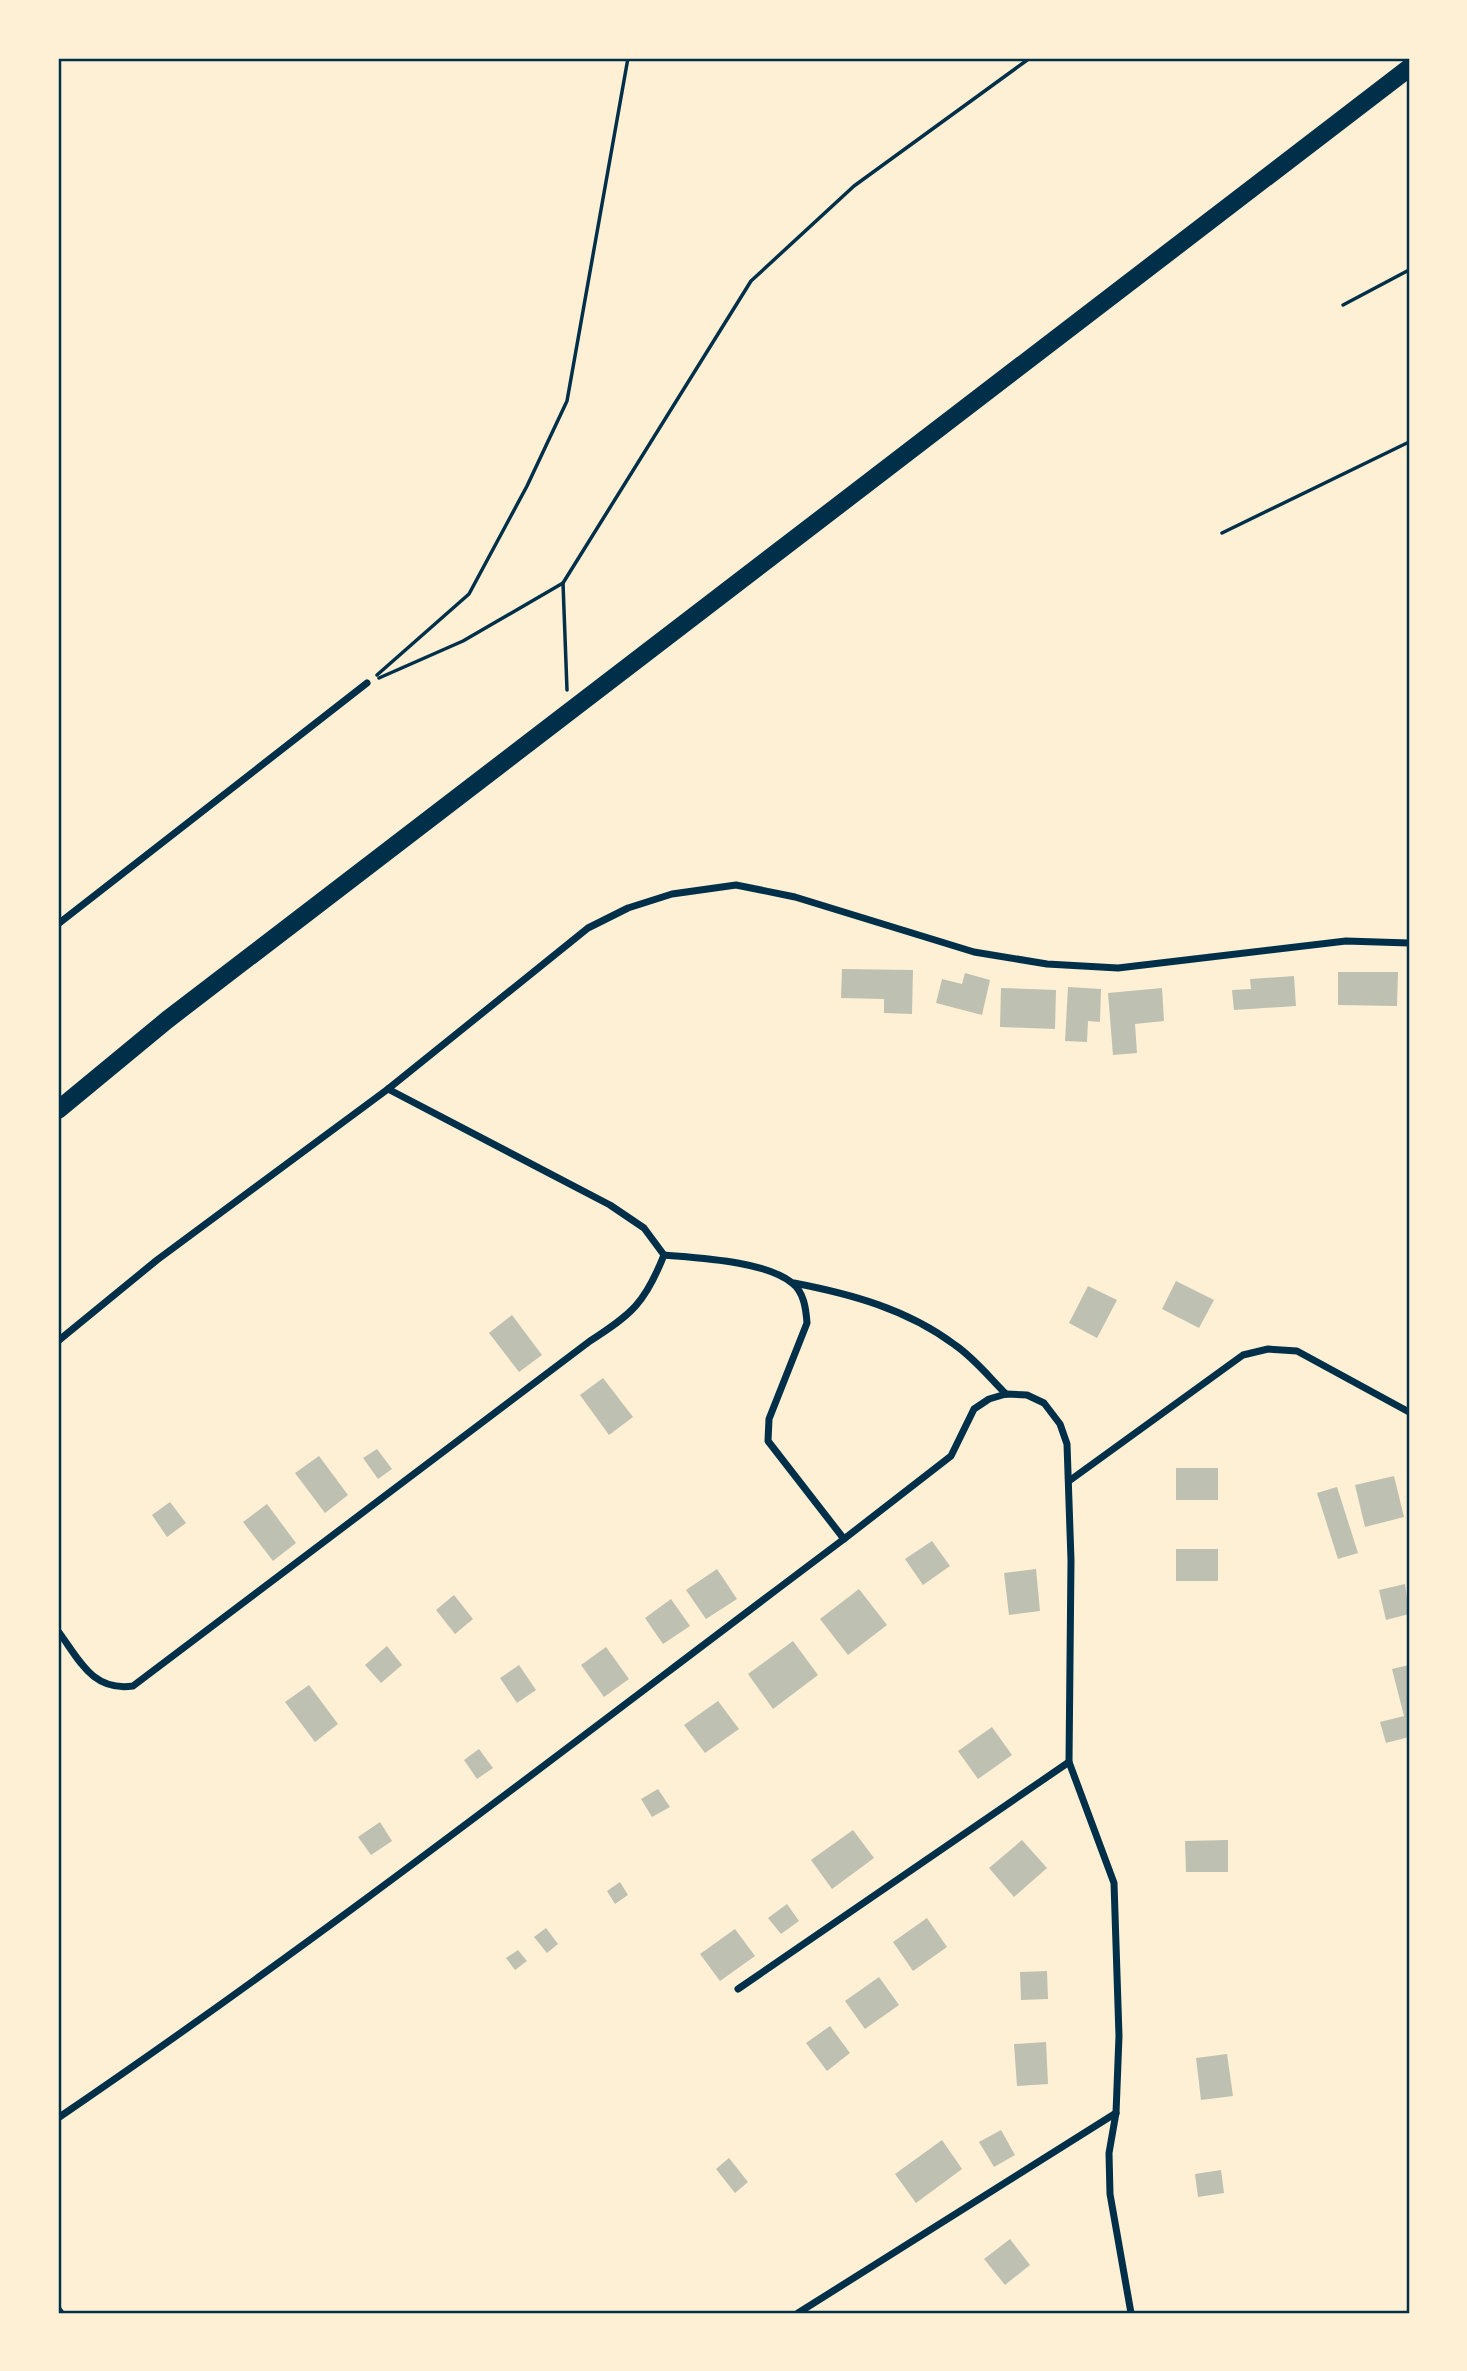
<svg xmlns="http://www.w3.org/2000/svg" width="1467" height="2371" font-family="Barlow,sans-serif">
<rect width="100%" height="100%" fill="#fdf0d5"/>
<!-- building -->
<g fill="#bec0b2">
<polygon points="842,969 913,970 912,1014 884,1013 884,999 841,998"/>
<polygon points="1338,972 1398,972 1397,1006 1338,1005"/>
<polygon points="965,973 990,980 982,1015 936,1003 942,979 962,984"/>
<polygon points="1294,976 1296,1006 1234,1010 1232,990 1251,989 1250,979"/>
<polygon points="1068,987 1101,989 1100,1022 1088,1021 1087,1042 1065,1041"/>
<polygon points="1001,988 1056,990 1055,1029 1000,1027"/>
<polygon points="1162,988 1164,1021 1135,1024 1137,1053 1113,1055 1108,993"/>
<polygon points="1176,1281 1214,1300 1199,1328 1162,1309"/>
<polygon points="1088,1286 1117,1300 1097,1338 1069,1323"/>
<polygon points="512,1315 542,1355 519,1372 489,1333"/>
<polygon points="603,1378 633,1417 609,1435 580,1395"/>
<polygon points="377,1449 392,1469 378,1479 363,1458"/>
<polygon points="319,1456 348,1495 325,1513 295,1473"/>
<rect x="1176" y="1468" width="42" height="32"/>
<polygon points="1394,1476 1404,1517 1365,1527 1355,1485"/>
<polygon points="1337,1487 1358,1553 1338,1559 1317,1493"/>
<polygon points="170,1502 186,1523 167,1537 152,1515"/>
<polygon points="267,1504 296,1543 273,1561 243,1522"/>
<polygon points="932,1541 950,1566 923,1585 905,1559"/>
<rect x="1176" y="1549" width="42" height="32"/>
<polygon points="717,1569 737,1599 706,1619 686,1590"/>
<polygon points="1036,1569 1040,1611 1009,1615 1004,1573"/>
<polygon points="1405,1584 1409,1614 1386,1620 1379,1590"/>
<polygon points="859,1589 887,1625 848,1655 820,1619"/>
<polygon points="454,1595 473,1619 455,1634 436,1610"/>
<polygon points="671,1599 690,1626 663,1644 645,1618"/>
<polygon points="793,1641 818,1675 773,1709 748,1674"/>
<polygon points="387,1646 402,1665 381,1683 365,1665"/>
<polygon points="606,1647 629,1679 604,1697 581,1665"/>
<polygon points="519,1665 536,1690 517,1703 500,1678"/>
<polygon points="1409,1665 1409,1737 1386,1743 1380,1722 1404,1716 1392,1669"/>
<polygon points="309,1685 338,1724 315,1742 285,1702"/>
<polygon points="718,1701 739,1729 705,1753 684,1725"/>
<polygon points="992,1727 1012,1755 978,1779 958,1751"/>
<polygon points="479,1749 493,1768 477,1779 464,1760"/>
<polygon points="658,1789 670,1807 652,1817 641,1799"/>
<polygon points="380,1822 392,1841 371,1855 358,1837"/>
<polygon points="853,1830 874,1858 832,1889 811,1860"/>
<polygon points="1022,1840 1047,1868 1014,1897 989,1868"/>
<polygon points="1228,1840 1228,1872 1186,1872 1185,1841"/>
<polygon points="620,1882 628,1895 615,1904 607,1891"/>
<polygon points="787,1904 799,1921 781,1934 768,1918"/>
<polygon points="927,1918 947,1947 913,1971 893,1942"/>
<polygon points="546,1928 558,1944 547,1953 534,1937"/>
<polygon points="735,1929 755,1956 720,1981 700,1954"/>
<polygon points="518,1950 527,1961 515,1970 506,1958"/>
<polygon points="1047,1971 1048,1999 1021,2000 1020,1972"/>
<polygon points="879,1977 899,2005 865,2029 845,2001"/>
<polygon points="830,2026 850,2053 827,2071 806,2043"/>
<polygon points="1046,2042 1048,2084 1017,2086 1014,2044"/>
<polygon points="1227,2054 1233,2096 1201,2100 1196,2058"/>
<polygon points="1001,2130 1015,2155 994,2167 979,2142"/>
<polygon points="942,2140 962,2169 916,2203 895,2174"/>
<polygon points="729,2158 748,2182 735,2193 716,2169"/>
<polygon points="1221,2170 1224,2193 1198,2197 1195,2174"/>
<polygon points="1010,2239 1030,2265 1005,2285 984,2259"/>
</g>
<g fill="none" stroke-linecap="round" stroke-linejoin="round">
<!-- path -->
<g stroke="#003049" stroke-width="3.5">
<polyline points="1343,305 1409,270"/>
<polyline points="1222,533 1409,442"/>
<polyline points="563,583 567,690"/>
<polyline points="377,675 469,594 527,486 567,401 628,58"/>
<polyline points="379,678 463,641 563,583 751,281 854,186 1030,58"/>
</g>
<!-- minor -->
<g stroke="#003049" stroke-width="7">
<polyline points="58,924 367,683"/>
<path d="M388,1089L610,1205L644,1228L664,1255C698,1258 766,1261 792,1283C804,1292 806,1309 807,1323L769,1419L768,1441L844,1539L951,1456L974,1409L989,1399L1006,1394L1027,1395L1044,1403L1060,1424L1067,1444L1071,1560L1069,1762L1114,1883L1119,2036L1116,2113L1109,2153L1110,2194L1131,2313"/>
<path d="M794,1283C851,1294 907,1309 955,1345C974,1358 990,1378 1006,1394"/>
<polyline points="58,1341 157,1260 388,1089 588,928 628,908 672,894 736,885 795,897 974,952 1047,964 1118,968 1346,941 1409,943"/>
<polyline points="1069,1481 1243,1355 1268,1349 1297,1351 1409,1412"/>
<path d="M58,1631C79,1659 92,1692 133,1686L590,1341C632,1314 645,1303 664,1255"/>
<polyline points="738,1989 1069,1762"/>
<path d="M58,2118C327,1935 584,1734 844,1539"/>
<polyline points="58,2309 61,2313"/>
<polyline points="798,2313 1116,2113"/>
</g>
<!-- primary -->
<polyline stroke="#003049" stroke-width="18" points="58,1110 167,1020 1409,68"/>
</g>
<!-- border -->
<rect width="1467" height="2371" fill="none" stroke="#fdf0d5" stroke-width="119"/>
<rect x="60" y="60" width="1348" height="2252" fill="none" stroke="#003049" stroke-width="2.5"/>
</svg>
